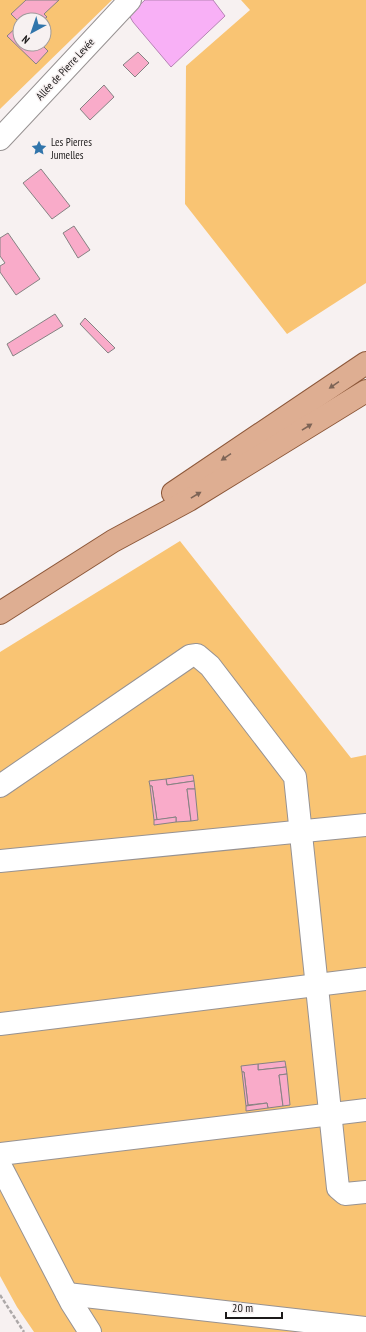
<svg xmlns="http://www.w3.org/2000/svg" width="366" height="1332" font-family="'PT Sans Narrow',sans-serif">
<rect width="100%" height="100%" fill="#f7f1f1"/>
<!-- green -->
<g fill="#f9c473" fill-rule="evenodd">
<path d="M0,0H112L0,109ZM20,20H44V44H20Z"/>
<polygon points="241,0 366,0 366,283 287,334 185,204 186,66 250,10"/>
<polygon points="180,541 351,758 366,755 366,1332 34,1332 17,1307 0,1276 0,652"/>
</g>
<!-- water -->
<polygon fill="#f8b0f6" stroke="#b683b4" points="145,0 213,0 225,16 171,67 133,22 129,15"/>
<!-- building -->
<g fill="#f9abc9" stroke="#868283">
<polygon points="26,0 59,0 44,14 47,17 43,20 20,20 20,23 11,14"/>
<polygon points="20,24 20,44 41,44 48,51 36,64 7,36"/>
<polygon points="138,52 149,63 135,77 123,65"/>
<polygon points="104,85 114,97 90,120 80,109"/>
<polygon points="41,169 70,206 52,219 23,183"/>
<polygon points="74,226 90,250 78,258 63,233"/>
<polygon points="8,233 40,279 16,295 0,272 0,266 5,263 0,256 0,238"/>
<polygon points="55,314 63,326 13,356 7,344"/>
<polygon points="85,318 115,348 108,353 80,324"/>
<polygon points="193,775 194,781 167,785 166,779"/>
<polygon points="166,779 167,785 194,781 195,789 187,789 191,821 176,822 176,817 157,820 152,786 150,786 149,781"/>
<polygon points="150,786 152,786 157,820 154,820"/>
<polygon points="187,789 195,789 198,820 191,821"/>
<polygon points="176,817 176,822 154,825 154,820"/>
<polygon points="285,1061 286,1067 258,1070 258,1064"/>
<polygon points="258,1064 258,1070 286,1067 287,1074 279,1075 283,1106 268,1108 267,1103 248,1105 244,1072 242,1072 241,1066"/>
<polygon points="242,1072 244,1072 248,1105 246,1106"/>
<polygon points="287,1074 290,1105 283,1106 279,1075"/>
<polygon points="267,1103 268,1108 246,1111 246,1106"/>
</g>
<g fill="none" stroke-linecap="round" stroke-linejoin="round">
<defs>
<g id="minor">
<polyline points="0,139 130,0"/>
<polyline points="0,786 190,656 197,655 210,666 295,777 338,1188 345,1194 366,1192"/>
<polyline points="0,861 366,825"/>
<polyline points="0,1024 366,979"/>
<polyline points="0,1154 366,1110"/>
<polyline points="0,1165 71,1302 90,1332"/>
<polyline points="67,1294 366,1328"/>
</g>
<g id="major">
<polyline points="173,493 366,363"/>
<polyline points="0,613 113,541 189,500 366,391"/>
</g>
</defs>
<!-- minor casing -->
<use href="#minor" stroke="#979292" stroke-width="24"/>
<!-- major casing -->
<use href="#major" stroke="#8c5739" stroke-width="24"/>
<!-- path -->
<polyline stroke="#ada9a9" stroke-width="2.5" stroke-dasharray="4 2" stroke-linecap="butt" points="0,1295 24,1332"/>
<!-- minor -->
<use href="#minor" stroke="#fff" stroke-width="22"/>
<!-- major -->
<use href="#major" stroke="#deae92" stroke-width="22"/>
</g>
<!-- one-way arrows -->
<defs><path id="oneway-solid" d="M-6-.8H1V-3.2L6.5 0L1 3.2V.8H-6Z"/></defs>
<g fill="#7d6456">
<use href="#oneway-solid" transform="translate(334 385) rotate(146)"/>
<use href="#oneway-solid" transform="translate(307 427) rotate(-32)"/>
<use href="#oneway-solid" transform="translate(226 457) rotate(146)"/>
<use href="#oneway-solid" transform="translate(196 495) rotate(-31)"/>
</g>
<!-- icons -->
<defs>
<symbol id="sight-bare" viewBox="-9 -9 18 18"><path d="M0-6L1.8-2.2L6-1.7L2.9 1.2L3.7 5.4L0 3.3L-3.7 5.4L-2.9 1.2L-6-1.7L-1.8-2.2Z" fill="#3175ab" stroke="#f7f1f1" stroke-width="2.5" paint-order="stroke"/></symbol>
</defs>
<g fill-rule="evenodd">
<use href="#sight-bare" x="28" y="137" width="22" height="22"/>
</g>
<g text-anchor="middle" stroke-width="3" stroke-linejoin="round" paint-order="stroke">
<!-- street labels -->
<g font-size="11" fill="#1c1a1a" stroke="#f7f1f1">
<text transform="translate(65 69) rotate(-47)" y="4">Allée de Pierre Levée</text>
</g>
<!-- poi labels -->
<g font-size="11" fill="#1c1a1a" stroke="#f7f1f1" text-anchor="start">
<text x="51" y="146">Les Pierres<tspan x="51" dy="13">Jumelles</tspan></text>
</g>
</g>
<!-- north arrow -->
<g transform="translate(32 32) rotate(220)"><circle r="19" fill="#f7f1f1" stroke="#9f9b9b"/>
<path d="M0-3L7 15L0 10L-7 15Z" fill="#3175ab"/>
<text y="-6" font-size="11" font-weight="bold" text-anchor="middle" fill="#1c1a1a">N</text>
</g>
<!-- scale -->
<path d="M226 1312v6h56v-6" fill="none" stroke="#1c1a1a" stroke-width="2"/>
<text x="232" y="1312" font-size="12" fill="#1c1a1a" stroke="#f7f1f1" stroke-width="3" paint-order="stroke">20 m</text>
</svg>
